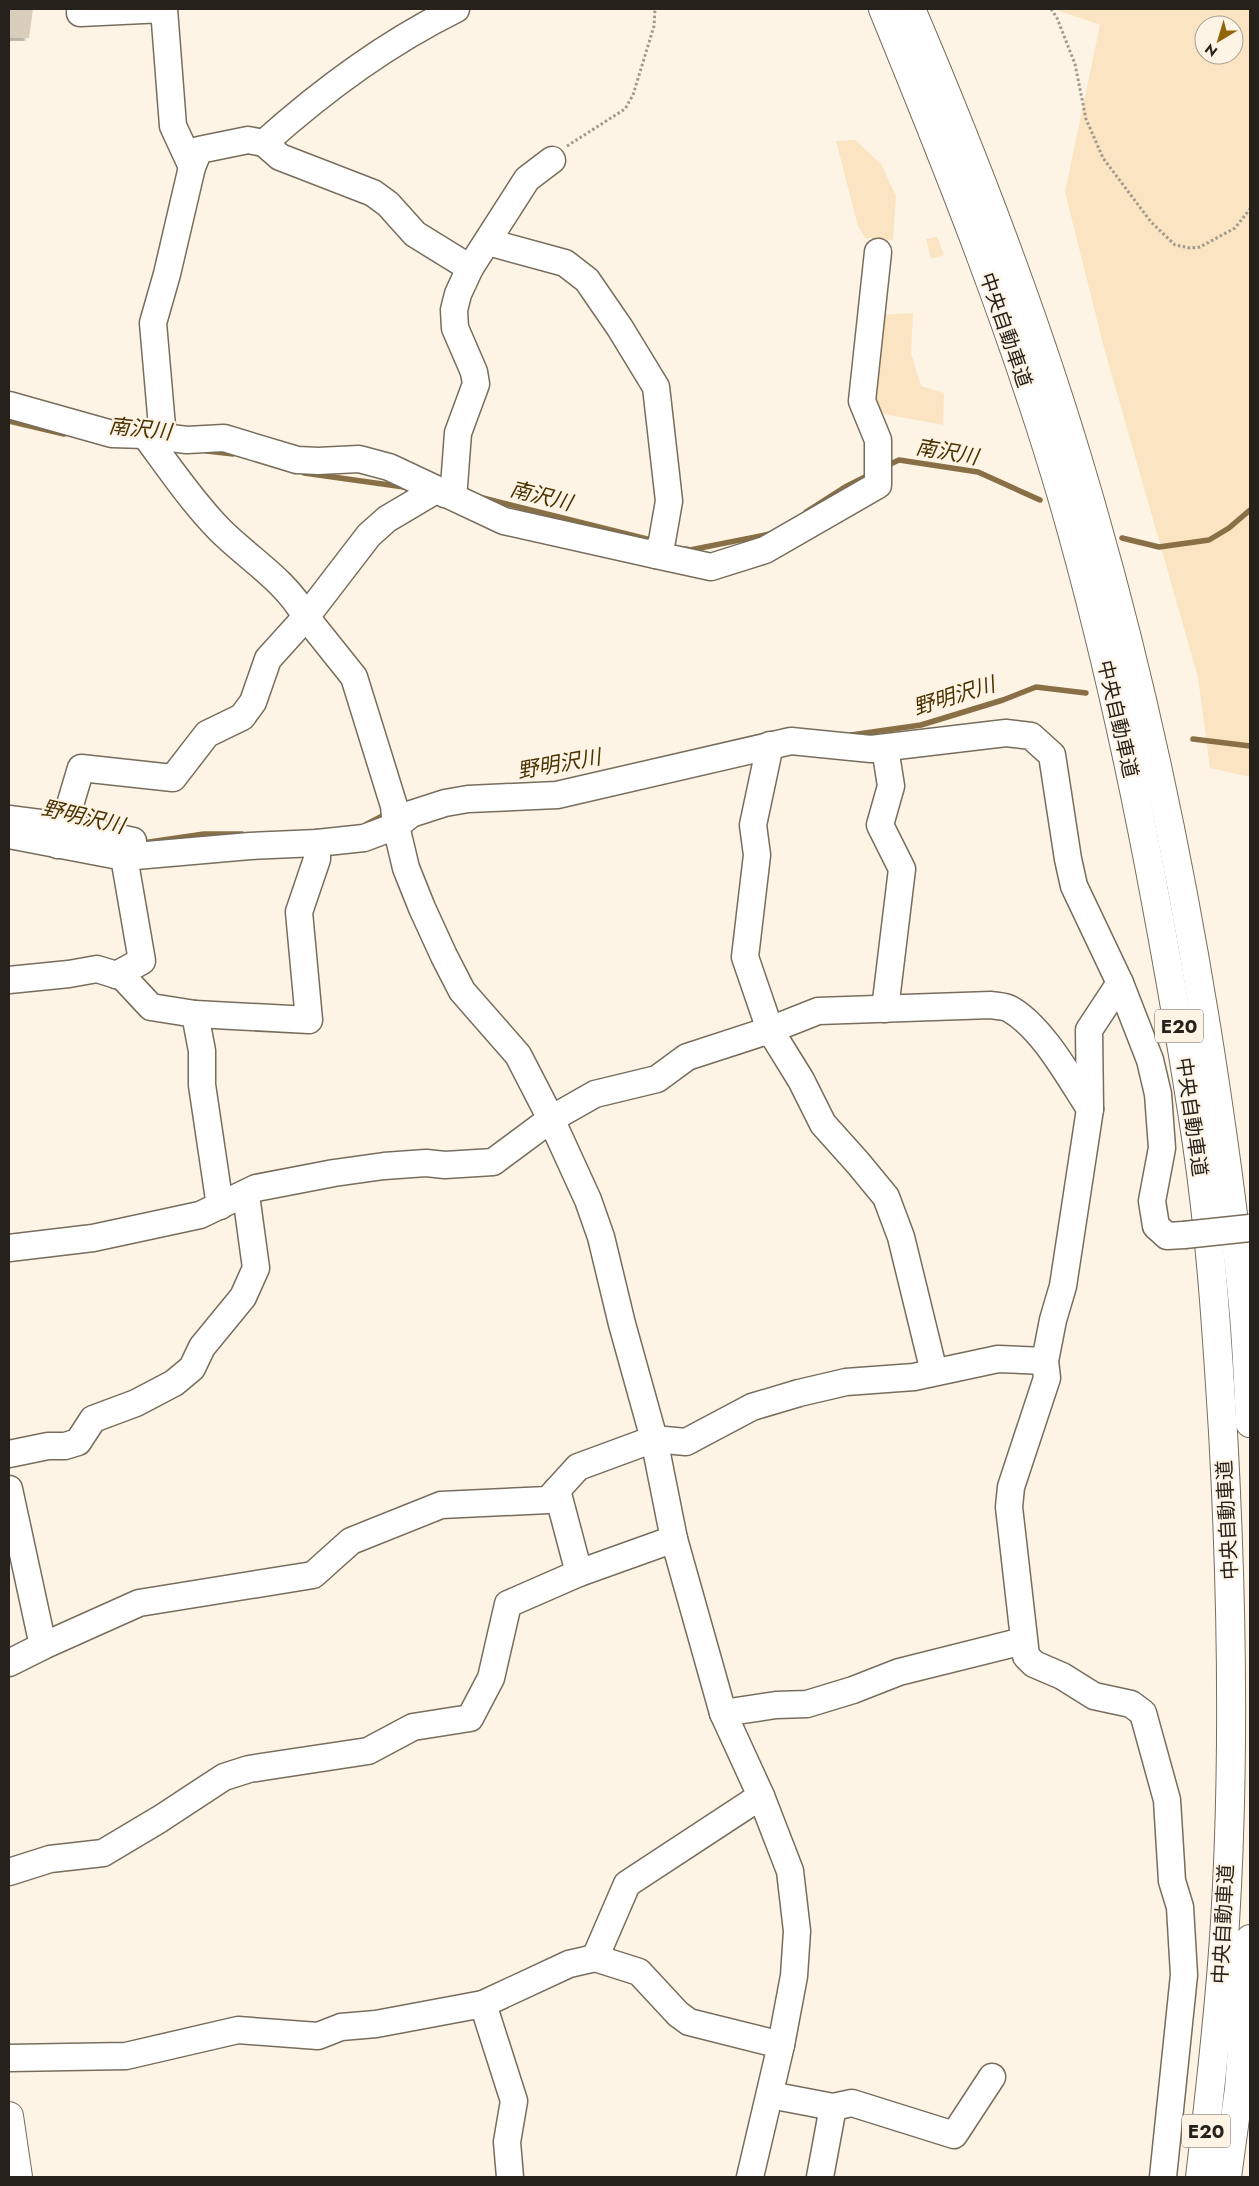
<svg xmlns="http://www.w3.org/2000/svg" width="1259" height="2186" font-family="Jost,'Noto Sans JP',sans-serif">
<defs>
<filter id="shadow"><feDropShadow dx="-4.5" dy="4.5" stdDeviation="1" flood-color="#0004"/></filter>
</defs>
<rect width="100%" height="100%" fill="#fef4e5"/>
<!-- green -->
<g fill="#fae4c1" fill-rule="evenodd">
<path d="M1054,9H1250V777L1210,768L1198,677L1103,344L1065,192L1100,25ZM1204,25H1234V55H1204Z"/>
<polygon points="855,140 881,164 896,196 893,240 865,238 858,226 836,141"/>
<polygon points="937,237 944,255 931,259 926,239"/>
<polygon points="913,313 911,353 921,386 944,393 943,425 874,412 880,315"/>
</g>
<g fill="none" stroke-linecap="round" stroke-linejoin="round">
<!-- stream -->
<g stroke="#896f45" stroke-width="5.5">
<polyline points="9,421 64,434"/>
<polyline points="207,451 233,454"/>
<polyline points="886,466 899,460 978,472 1040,500"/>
<polyline points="304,473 404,487"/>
<polyline points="483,498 655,541"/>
<polyline points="806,512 845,487 871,474"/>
<polyline points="1122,538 1159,547 1209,540 1229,528 1250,510"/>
<polyline points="686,549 690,550 770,534"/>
<polyline points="851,735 921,725 1003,700 1036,687 1086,693"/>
<polyline points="1193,739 1250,746"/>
<polyline points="367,824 388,813"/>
<polyline points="149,842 204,834 242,834"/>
</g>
</g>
<!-- building -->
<polygon fill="#d9cdbb" filter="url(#shadow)" points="9,9 33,9 29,38 9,37"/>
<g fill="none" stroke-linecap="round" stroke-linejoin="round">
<defs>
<g id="minor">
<polyline points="80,13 164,9 173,126 192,167"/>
<path d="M264,143C322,91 387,43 456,9"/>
<polyline points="9,405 112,434 145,435 187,440 224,438 297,460 318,461 359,459 389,467 504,521 656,555 662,541 669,501 656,387 620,328 587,280 565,263 488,242"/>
<path d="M145,435C168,466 191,500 218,528C247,558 285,579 306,617L354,677L394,806L396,826L406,868L422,908L444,956L462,991L518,1055L551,1119L588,1200L601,1237L622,1324L654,1439L674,1539L723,1713L761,1796L790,1871L797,1931L794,1976L781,2045L750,2177"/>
<polyline points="163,438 153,323 167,274 192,167 199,150 248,140 264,143 280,157 373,193 388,204 415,234 470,268"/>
<polyline points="445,494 454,486 458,433 476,384 474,372 455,328 454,310 458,294 470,268 527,179 552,160"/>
<polyline points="656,555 711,567 765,550 878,485 878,440 862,401 878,252"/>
<polyline points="770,745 753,825 757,855 745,957 770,1030 801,1080 823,1124 858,1163 886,1197 901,1237 934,1372"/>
<polyline points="885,748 891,786 880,825 902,869 885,1009"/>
<polyline points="9,819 63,826 133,841"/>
<polyline points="9,835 124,857 250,846 317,843 364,838 396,826 411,814 445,803 468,799 557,795 791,741 871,749 1006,733 1031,736 1052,755 1068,859 1074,886 1120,983 1150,1060 1158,1094 1162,1148 1152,1201 1156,1226 1167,1236 1184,1235"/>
<polyline points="58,845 81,768 173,778 207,734 242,717 253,702 268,659 306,617 369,535 387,519 436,490"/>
<polyline points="116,975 142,961 124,857"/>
<polyline points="9,980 69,974 97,969 123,977 151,1007 195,1014 202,1051 202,1085 220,1206"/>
<polyline points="1120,983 1089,1030 1090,1109 1063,1286 1053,1320 1045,1361 1047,1378 1011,1487 1009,1507 1026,1656 1034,1664 1062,1676 1094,1696 1131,1704 1143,1713 1167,1800 1172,1881 1180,1907 1184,1975 1163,2177"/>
<polyline points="195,1014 309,1020 299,912 317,859 317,843"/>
<path d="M9,1248L93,1238L200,1215L256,1188L334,1173L384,1166L426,1163L445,1165L493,1162L551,1119L595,1094L657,1079L687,1057L770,1030L818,1011L991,1005C996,1006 1005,1006 1010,1009C1043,1028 1069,1077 1090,1109"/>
<polyline points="9,1454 48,1446 65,1446 78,1442 93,1419 136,1403 174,1383 192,1368 202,1347 243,1297 256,1268 246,1195"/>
<polyline points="9,1489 43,1646"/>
<polyline points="557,1490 579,1573"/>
<polyline points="9,1663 43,1646 139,1603 313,1575 351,1541 441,1505 548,1500 578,1467 654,1439 686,1442 752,1407 799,1393 846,1382 914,1377 998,1359 1045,1361"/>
<polyline points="723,1713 776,1705 807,1704 853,1690 899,1672 1023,1641"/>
<polyline points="9,1872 50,1859 103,1853 160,1819 224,1777 249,1769 368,1751 413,1727 470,1718 491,1678 508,1604 579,1573 674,1539"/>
<polyline points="595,1958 627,1884 761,1796"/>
<polyline points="483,2004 514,2101 507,2142 510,2177"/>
<polyline points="9,2058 126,2056 238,2030 318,2036 341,2027 376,2024 483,2004 569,1964 595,1958 639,1972 678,2014 689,2022 781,2045"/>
<polyline points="770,2095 833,2107"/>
<polyline points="820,2177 833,2107 852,2103 954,2135 992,2077"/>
</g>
<polyline id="major" points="9,2116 18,2177"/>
<g id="highway">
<path d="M883,9C949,170 1014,333 1063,500C1101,632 1131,767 1156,902C1171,982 1185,1063 1197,1144C1211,1239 1217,1336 1223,1432C1232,1595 1235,1759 1225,1922C1220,2007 1210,2093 1200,2177"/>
<path d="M911,9C977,164 1038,322 1085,484C1140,670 1180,859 1210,1051C1223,1135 1235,1220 1243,1305C1247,1344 1248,1384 1250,1423"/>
<polyline points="1227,2177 1239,2089 1250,1939"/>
</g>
</defs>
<!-- minor casing -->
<use href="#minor" stroke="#776d5c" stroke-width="29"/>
<!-- major casing -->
<use href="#major" stroke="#776d5c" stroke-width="30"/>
<!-- highway casing -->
<use href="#highway" stroke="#776d5c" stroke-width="30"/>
<!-- path -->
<g stroke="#a0998d" stroke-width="3" stroke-dasharray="2.5 2.5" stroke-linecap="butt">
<polyline points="1051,9 1057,18 1075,64 1086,119 1103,158 1151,222 1175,245 1190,248 1200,247 1235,228 1250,209"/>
<polyline points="567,146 625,109 633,95 654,26 655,9"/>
</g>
<!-- minor -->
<use href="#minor" stroke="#fff" stroke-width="26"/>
<!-- major -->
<use href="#major" stroke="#fff" stroke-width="28"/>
<!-- highway -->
<use href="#highway" stroke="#fff" stroke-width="28"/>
<defs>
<polyline id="minor-bridge" points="1184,1235 1250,1228"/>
</defs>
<!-- minor-bridge casing -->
<use href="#minor-bridge" stroke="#776d5c" stroke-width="29" stroke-linecap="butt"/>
<!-- minor-bridge -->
<use href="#minor-bridge" stroke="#fff" stroke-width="26"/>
</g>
<g text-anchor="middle" stroke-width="4.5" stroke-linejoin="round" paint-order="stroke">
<!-- shield labels -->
<g fill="#fef4e5" stroke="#676158" stroke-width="1">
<rect x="1155" y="1009.5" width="48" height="33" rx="4"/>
<rect x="1182" y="2114.5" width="48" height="33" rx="4"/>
</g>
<g font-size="19" font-weight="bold" fill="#26221b">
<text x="1179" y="1033">E20</text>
<text x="1206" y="2138">E20</text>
</g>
<!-- street labels -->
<g font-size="20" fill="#26221b" stroke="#fef4e5">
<text transform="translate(1006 330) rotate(71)" y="7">中央自動車道</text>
<text transform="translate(1118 719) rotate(77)" y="7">中央自動車道</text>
<text transform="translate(1192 1117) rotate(82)" y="7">中央自動車道</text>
<text transform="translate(1227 1520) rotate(-93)" y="7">中央自動車道</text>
<text transform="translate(1223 1924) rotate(-87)" y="7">中央自動車道</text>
</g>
<!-- water labels -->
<g font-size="21" font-style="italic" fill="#4a3201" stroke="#fef4e5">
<text transform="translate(140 429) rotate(6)" y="7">南沢川</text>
<text transform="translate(947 452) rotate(10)" y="7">南沢川</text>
<text transform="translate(541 496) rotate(14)" y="7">南沢川</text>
<text transform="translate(954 696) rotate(-17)" y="7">野明沢川</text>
<text transform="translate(559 764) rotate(-10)" y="7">野明沢川</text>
<text transform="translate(83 817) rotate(13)" y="7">野明沢川</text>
</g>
</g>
<!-- border -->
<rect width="1259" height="2186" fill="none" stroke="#26221b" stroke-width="20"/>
<!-- north arrow -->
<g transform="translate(1219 40) rotate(218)"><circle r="24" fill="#fef4e5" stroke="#a8a094"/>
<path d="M0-4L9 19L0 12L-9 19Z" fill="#90650c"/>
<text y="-8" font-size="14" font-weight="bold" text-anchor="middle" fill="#26221b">N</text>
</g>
</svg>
